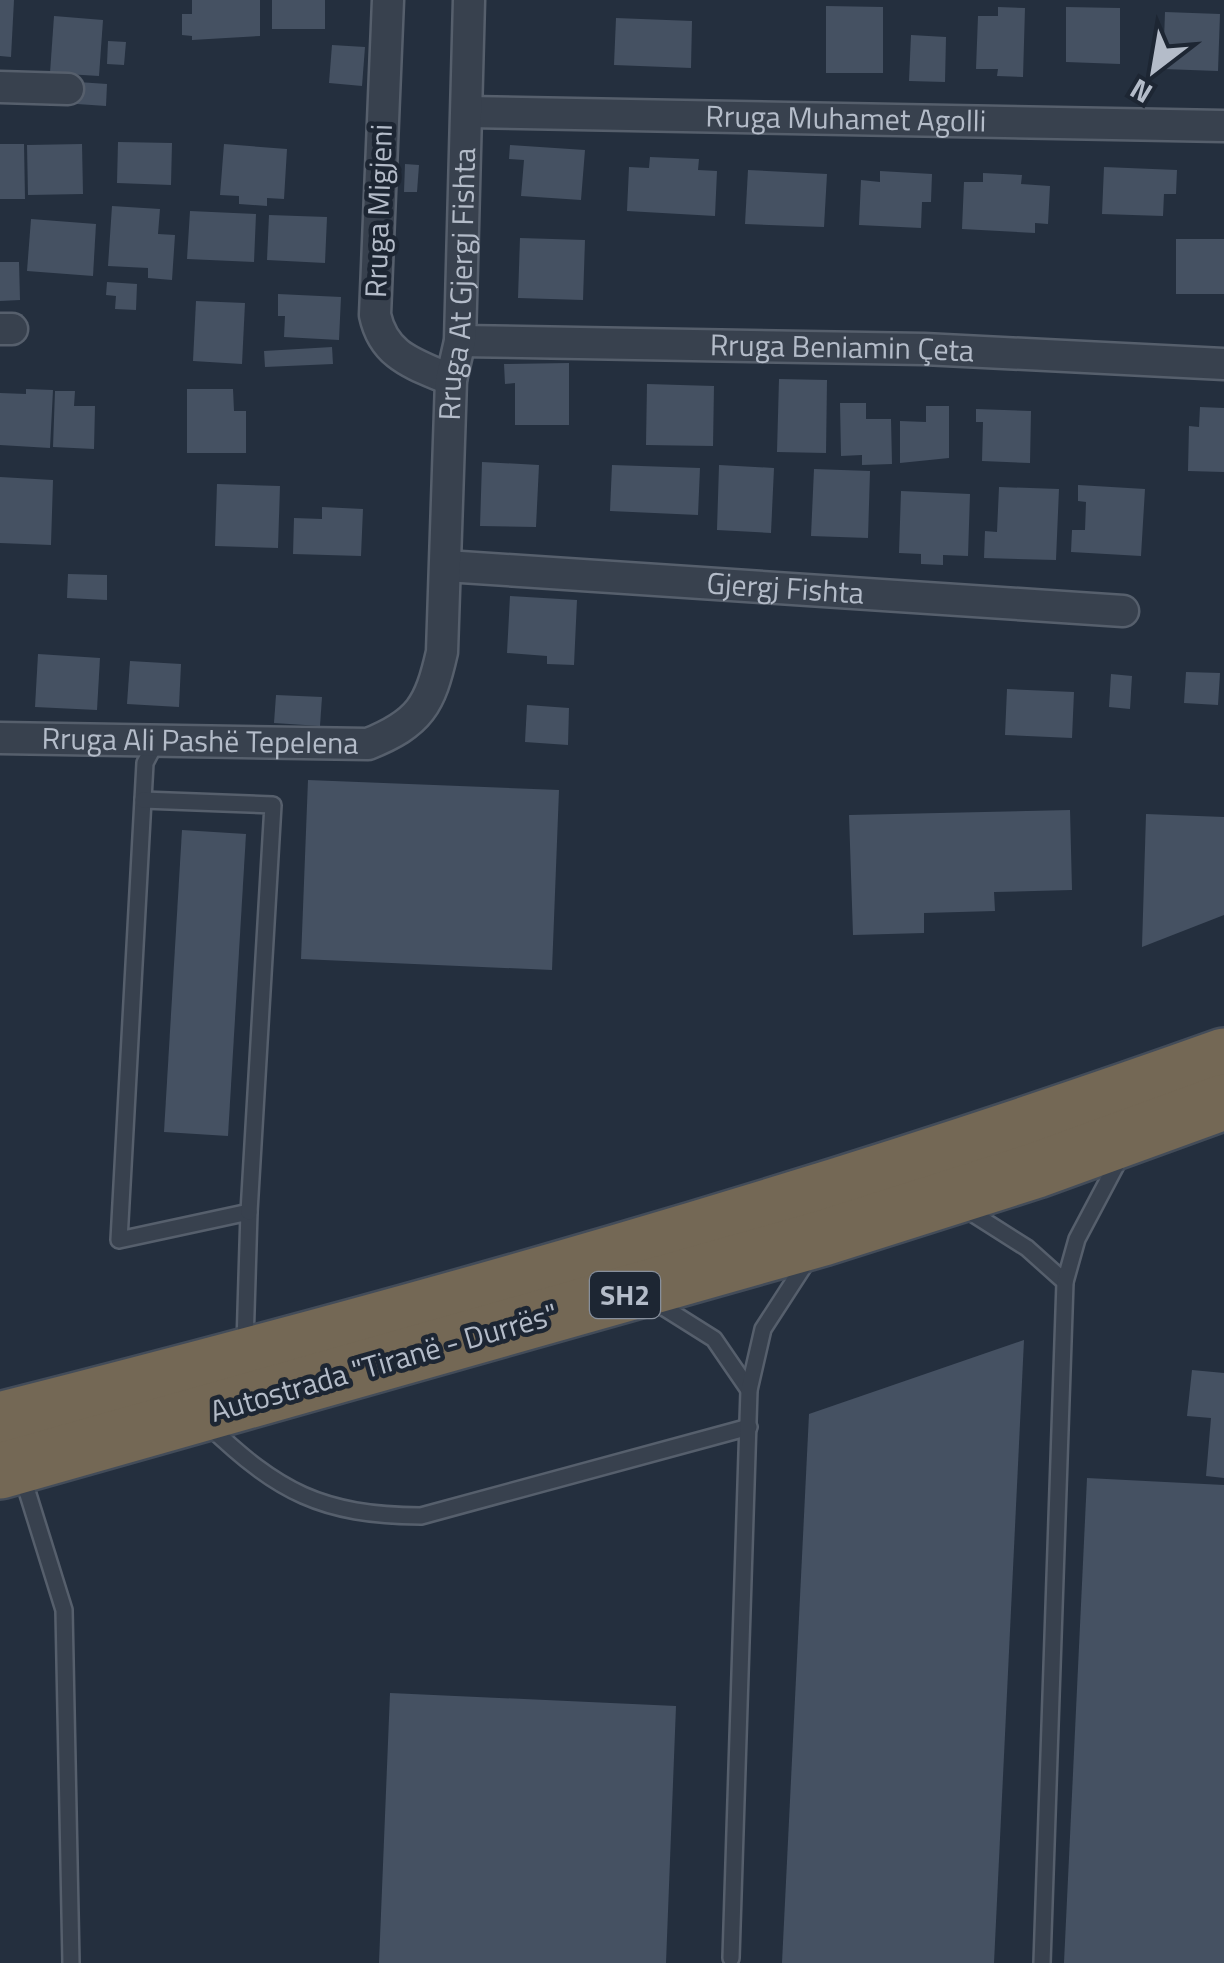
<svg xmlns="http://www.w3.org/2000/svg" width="1224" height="1963" font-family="'Titillium Web',sans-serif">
<rect width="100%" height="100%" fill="#242f3e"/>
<!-- building -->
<g fill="#455162">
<polygon points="0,0 14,0 11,57 0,56"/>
<polygon points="192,0 260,0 260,36 192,40 192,36 182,35 182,14 192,14"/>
<rect x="272" y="0" width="53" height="29"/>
<polygon points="826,6 883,7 883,73 826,73"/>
<polygon points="998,7 1025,8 1023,77 997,76 998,69 976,69 978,16 998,16"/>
<polygon points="1066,7 1120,8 1120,64 1066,62"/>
<polygon points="1165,12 1220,14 1218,71 1163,69"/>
<polygon points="54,16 103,20 99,76 50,73"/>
<polygon points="616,18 692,21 691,68 614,65"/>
<polygon points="911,35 946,37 945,82 909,81"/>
<polygon points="108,41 126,42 124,65 107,64"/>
<polygon points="332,45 365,47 362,86 329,83"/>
<polygon points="78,82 107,84 106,106 77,104"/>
<polygon points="118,142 172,143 171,185 117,183"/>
<polygon points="0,144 24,144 25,199 0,199"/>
<polygon points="82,144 83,194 28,195 27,145"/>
<polygon points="224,144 287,149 284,199 267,198 267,206 239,204 239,196 220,195"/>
<polygon points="510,145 585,150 581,200 521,196 524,160 509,159"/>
<polygon points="650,157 699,159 698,170 717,171 715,216 627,211 629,167 649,168"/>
<polygon points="405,164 419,165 417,192 404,192"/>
<polygon points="1104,167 1177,170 1176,194 1164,194 1163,216 1102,214"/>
<polygon points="748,170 827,174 824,227 745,224"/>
<polygon points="880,171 932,174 931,202 922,202 921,228 859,225 861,180 880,182"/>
<polygon points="983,173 1022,175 1021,184 1050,186 1048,224 1035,223 1035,233 962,229 964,182 983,182"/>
<polygon points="112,206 160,209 158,234 175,235 172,280 148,278 148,268 108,266"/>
<polygon points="190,211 256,214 254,262 187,259"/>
<polygon points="269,215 327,217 325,263 267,260"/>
<polygon points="31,219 96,224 93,276 27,271"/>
<polygon points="520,238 585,240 583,300 518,298"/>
<rect x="1176" y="239" width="48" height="55"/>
<polygon points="0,262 19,262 20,300 0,301"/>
<polygon points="107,282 137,284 136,310 115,309 116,296 106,295"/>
<polygon points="278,294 341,297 339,340 284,337 285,316 278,316"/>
<polygon points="196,301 245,303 242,364 193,361"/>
<polygon points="332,347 333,364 265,367 264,351"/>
<polygon points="569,363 569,425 515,425 515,383 505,384 504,364"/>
<polygon points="779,379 827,380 826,453 777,452"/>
<polygon points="647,384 714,386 713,446 646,445"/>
<polygon points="26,389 53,390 50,448 0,445 0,393 26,394"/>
<polygon points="187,389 233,389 234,411 246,411 246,453 187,453"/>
<polygon points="55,391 75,391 74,406 95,406 94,449 53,447"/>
<polygon points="840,403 866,403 866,419 891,419 892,464 862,465 862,455 841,456"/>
<polygon points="926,406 949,406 949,458 900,463 900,421 926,422"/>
<polygon points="1200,407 1224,408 1224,472 1188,471 1189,426 1199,427"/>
<polygon points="976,409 1031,411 1030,463 982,461 983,422 976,422"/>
<polygon points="482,462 539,465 536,527 480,526"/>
<polygon points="612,465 700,468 698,515 610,511"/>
<polygon points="719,465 774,468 771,533 717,530"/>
<polygon points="814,469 870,471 868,538 811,536"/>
<polygon points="0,477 53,480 51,545 0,543"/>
<polygon points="217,484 280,486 278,548 215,546"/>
<polygon points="1078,485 1145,489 1141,556 1071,552 1072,530 1085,530 1086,502 1078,501"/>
<polygon points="999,487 1059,489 1056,560 984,558 985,531 997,532"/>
<polygon points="901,491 970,494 968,556 943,555 943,565 921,564 921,554 899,553"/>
<polygon points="322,507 363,509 361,556 293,554 294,518 322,519"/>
<polygon points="68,574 107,575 107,600 67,598"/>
<polygon points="510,596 577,600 574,665 547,664 547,656 507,653"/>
<polygon points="38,654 100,658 97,710 35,707"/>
<polygon points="130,661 181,664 179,707 127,704"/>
<polygon points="1186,672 1220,673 1218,705 1184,703"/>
<polygon points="1111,674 1132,676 1130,709 1109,707"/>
<polygon points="1007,689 1074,692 1072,738 1005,735"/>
<polygon points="276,695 322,697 320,726 274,723"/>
<polygon points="527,705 569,708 568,745 525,742"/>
<polygon points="308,780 559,790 552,970 301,959"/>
<polygon points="1070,810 1072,890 994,892 995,911 924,913 924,933 853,935 849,815"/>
<polygon points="1146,814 1224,817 1224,915 1142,947"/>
<polygon points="182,830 246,834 228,1136 164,1132"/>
<polygon points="1024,1340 994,1963 782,1963 809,1414"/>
<polygon points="1192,1370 1224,1373 1224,1478 1206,1476 1211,1418 1187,1416"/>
<polygon points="1087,1478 1224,1485 1224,1963 1064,1963"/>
<polygon points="390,1693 676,1706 666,1963 379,1963"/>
</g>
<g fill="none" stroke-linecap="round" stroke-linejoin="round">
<defs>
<g id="lane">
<polyline points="156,742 145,763 119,1240 249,1212 245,1344"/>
<polyline points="143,800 273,805 249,1212"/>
<polyline points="964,1208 1027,1248 1065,1282"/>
<polyline points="652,1300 714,1339 749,1390"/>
<path d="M208,1425C278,1492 321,1515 421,1516L749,1427"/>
<polyline points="22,1475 64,1610 71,1963"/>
<polyline points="731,1958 749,1390 763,1329 809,1258"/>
<polyline points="1042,1963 1065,1282 1077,1239 1122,1154"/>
</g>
<g id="street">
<path d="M388,0L375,315C384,357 415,364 451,380"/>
<polyline points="0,87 68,89"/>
<path id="s1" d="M468,112L1224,126"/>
<polyline points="0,329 12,329"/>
<path id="s2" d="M460,341L924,349L1224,364"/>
<path id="s3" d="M446,566L1123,611"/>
<path id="s4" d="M0,738L368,744C420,723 430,705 442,652L451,380L460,341L469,0"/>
</g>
<g id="highway">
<path d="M0,1420C413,1315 822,1200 1224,1056"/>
<polyline points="0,1471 823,1238 1037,1170 1224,1102"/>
</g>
</defs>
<!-- lane casing -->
<use href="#lane" stroke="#565f6c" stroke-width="20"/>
<!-- street casing -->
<use href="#street" stroke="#565f6c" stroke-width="35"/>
<!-- highway casing -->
<use href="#highway" stroke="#434c59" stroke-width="60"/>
<!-- lane -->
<use href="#lane" stroke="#38414e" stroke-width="15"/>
<!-- street -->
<use href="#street" stroke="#38414e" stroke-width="30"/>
<!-- highway -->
<use href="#highway" stroke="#746855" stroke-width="55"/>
</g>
<g text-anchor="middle" stroke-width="9" stroke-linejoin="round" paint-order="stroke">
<!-- shield labels -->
<rect fill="#1d2633" stroke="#878f9c" stroke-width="2.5" x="590" y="1272" width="70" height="46" rx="8"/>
<g font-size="28" font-weight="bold" fill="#b4bcc9">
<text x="625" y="1305">SH2</text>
</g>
<!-- street labels -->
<g font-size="30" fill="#b4bcc9" stroke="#1d2633">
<text dy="10" stroke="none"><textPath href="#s1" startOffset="378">Rruga Muhamet Agolli</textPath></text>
<text transform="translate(379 211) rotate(-88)" y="10">Rruga Migjeni</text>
<text dy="10" stroke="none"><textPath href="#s4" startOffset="862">Rruga At Gjergj Fishta</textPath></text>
<text dy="10" stroke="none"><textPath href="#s2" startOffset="382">Rruga Beniamin Çeta</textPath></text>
<text dy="10" stroke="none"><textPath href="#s3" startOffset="340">Gjergj Fishta</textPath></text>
<text dy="10" stroke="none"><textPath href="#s4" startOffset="200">Rruga Ali Pashë Tepelena</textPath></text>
<text transform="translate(384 1363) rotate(-16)" y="10">Autostrada "Tiranë - Durrës"</text>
</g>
</g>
<!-- north arrow -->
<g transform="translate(1154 70) rotate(211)" stroke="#1d2633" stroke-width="8" paint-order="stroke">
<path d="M0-8L18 38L0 25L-18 38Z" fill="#b4bcc9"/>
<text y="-15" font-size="28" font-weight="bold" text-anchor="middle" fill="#b4bcc9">N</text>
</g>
</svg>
